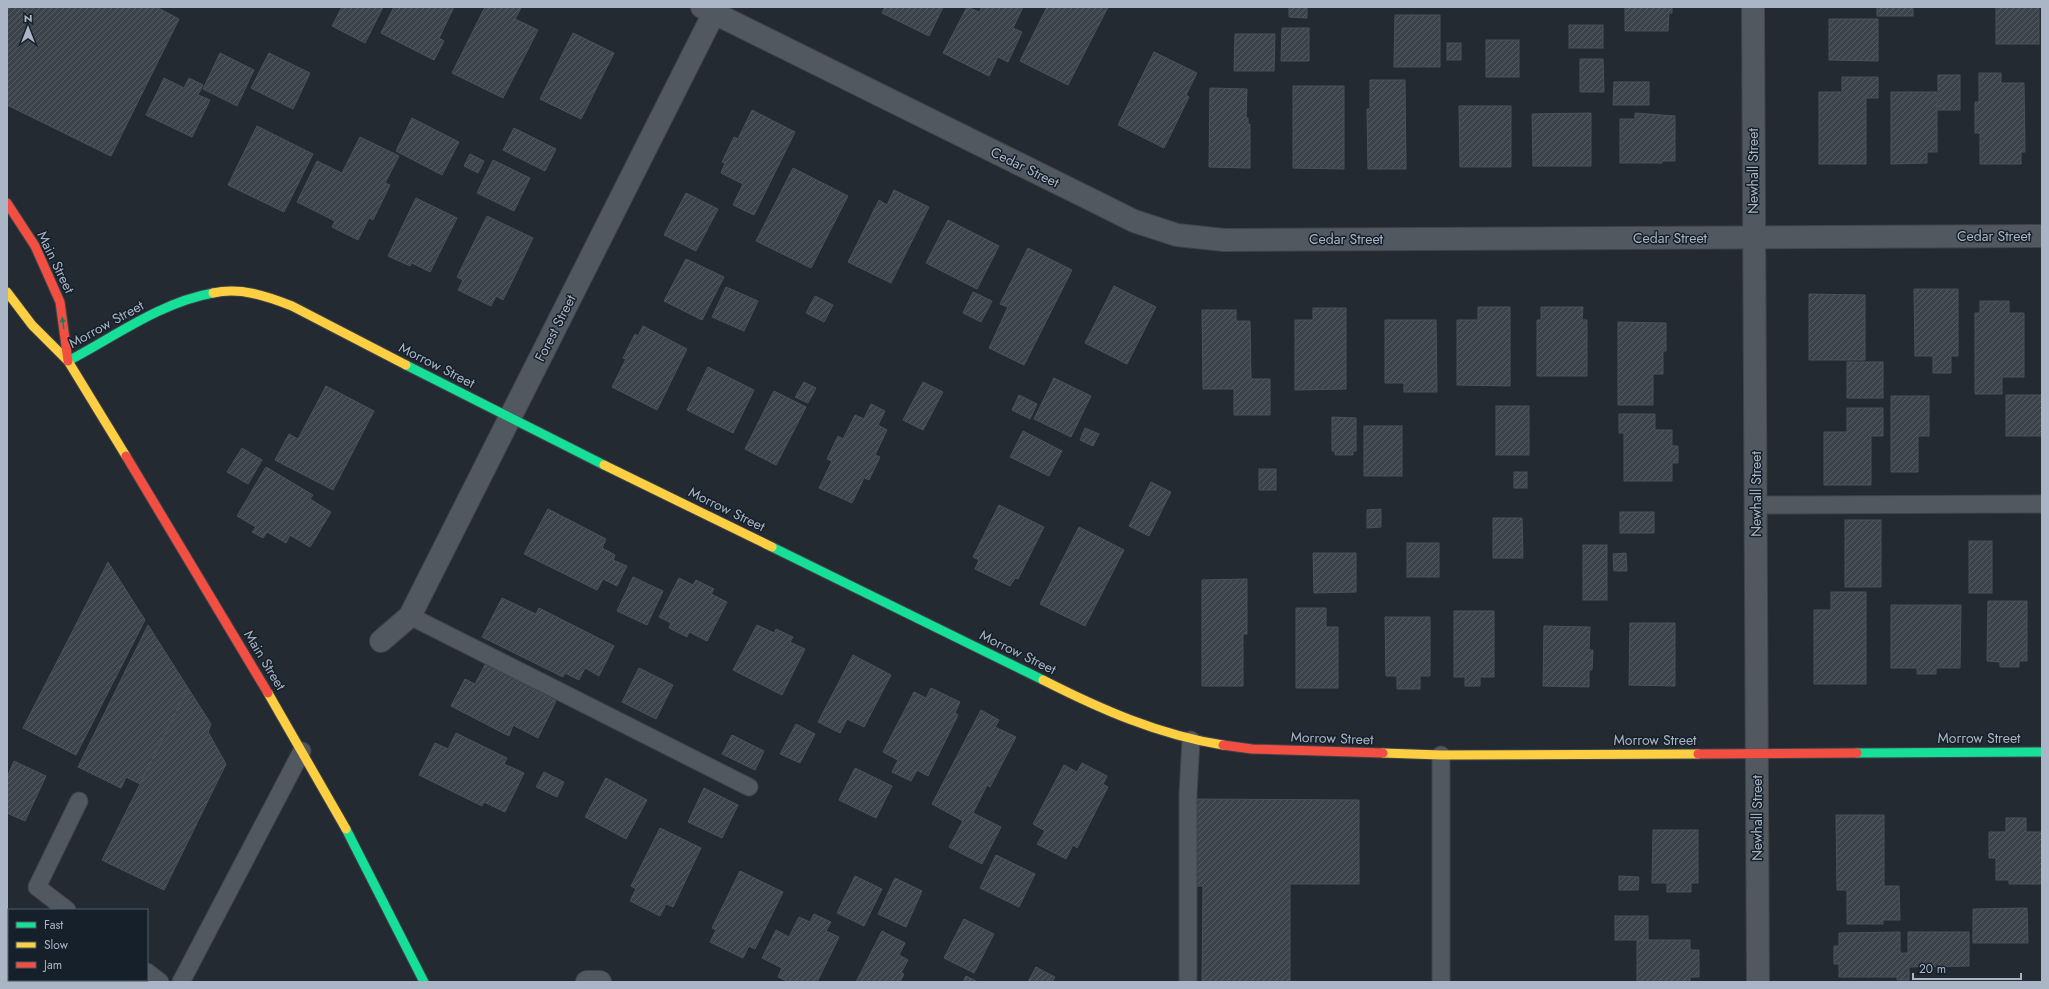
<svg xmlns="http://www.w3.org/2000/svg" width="2049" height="989" font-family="Jost,sans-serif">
<defs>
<pattern id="building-hatch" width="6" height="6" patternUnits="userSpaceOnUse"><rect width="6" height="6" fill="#3d434a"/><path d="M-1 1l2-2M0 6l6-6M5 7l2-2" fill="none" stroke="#565c63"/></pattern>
</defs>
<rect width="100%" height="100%" fill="#232a31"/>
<!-- building -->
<g fill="url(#building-hatch)" stroke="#4a515a">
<polygon points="7,7 156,7 179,19 111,156 7,105"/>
<polygon points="342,7 383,7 365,43 332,26"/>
<polygon points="394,7 454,7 439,38 444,41 434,60 381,33"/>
<polygon points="485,7 518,7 521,8 515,19 538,30 503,98 452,73"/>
<polygon points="885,7 943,7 929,36 882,13"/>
<polygon points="967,7 979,12 982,7 1023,7 1013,28 1022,32 1008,62 998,57 989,76 943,53"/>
<polygon points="1047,7 1108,7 1068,85 1020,61"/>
<polygon points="1289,7 1307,7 1307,18 1289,17"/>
<polygon points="1625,7 1672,7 1672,13 1669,13 1668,31 1625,31"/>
<rect x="1877" y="7" width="36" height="9"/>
<rect x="1996" y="7" width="43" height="37"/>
<polygon points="1395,15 1440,15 1440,67 1394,67"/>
<polygon points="1829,19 1878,19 1878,61 1829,60"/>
<rect x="1569" y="25" width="34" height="23"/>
<polygon points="1282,28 1309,28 1309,61 1281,61"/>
<polygon points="573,33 614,53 581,119 540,99"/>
<polygon points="1235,34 1275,34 1274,71 1234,71"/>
<rect x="1486" y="40" width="33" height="37"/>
<rect x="1447" y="43" width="14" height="17"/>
<polygon points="1154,52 1197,73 1186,95 1189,97 1164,148 1118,125"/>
<polygon points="220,53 254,70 237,106 203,89"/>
<polygon points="269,53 310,73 293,109 251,88"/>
<polygon points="1580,59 1603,59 1604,92 1580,92"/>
<polygon points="1979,73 2001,73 2001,83 2024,83 2025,152 2021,152 2021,164 1980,164 1980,133 1975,133 1975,102 1979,102"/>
<rect x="1938" y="75" width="22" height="35"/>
<polygon points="1842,77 1878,77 1878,98 1866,98 1866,164 1819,164 1819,92 1842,92"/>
<polygon points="164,78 184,88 189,78 203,85 198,95 210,100 192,137 146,115"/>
<polygon points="1370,80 1405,80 1406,169 1368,169 1367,109 1370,109"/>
<polygon points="1614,82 1649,82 1649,105 1613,105"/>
<polygon points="1293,86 1344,86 1344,169 1293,168"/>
<polygon points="1210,88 1247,89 1246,118 1248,118 1248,124 1250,124 1250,168 1209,167"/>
<polygon points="1891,92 1937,92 1937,152 1927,152 1927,163 1891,164"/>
<polygon points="1459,106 1511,106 1511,167 1460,167"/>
<polygon points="752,110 795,132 754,215 733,205 743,184 721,173 725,163 722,162 734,137 738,139"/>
<polygon points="1591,113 1591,166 1533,166 1532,114"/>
<polygon points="1635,113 1675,116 1675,161 1662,161 1662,163 1620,163 1620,119 1635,119"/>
<polygon points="412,118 459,142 442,175 396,151"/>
<polygon points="257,126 313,154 284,212 228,185"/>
<polygon points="514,128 556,149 545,171 503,150"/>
<polygon points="360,137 399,156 385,183 390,185 373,220 369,218 358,240 332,227 335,221 297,202 317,161 342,173"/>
<polygon points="470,154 484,161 478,173 464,166"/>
<polygon points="493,160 530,178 514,211 477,193"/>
<polygon points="793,168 848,196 811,268 756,241"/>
<polygon points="894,190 929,207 891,283 848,262 879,200 887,205"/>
<polygon points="686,193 718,209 696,251 664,235"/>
<polygon points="416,198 457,218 430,272 412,263 410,266 388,256"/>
<polygon points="487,216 533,238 503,300 496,296 491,306 458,290 463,280 457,277"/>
<polygon points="948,220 999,246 977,289 926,263"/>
<polygon points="1028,248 1072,270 1024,365 989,348 1008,307 1000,304"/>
<polygon points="686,259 724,277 702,320 664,301"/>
<polygon points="1114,286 1156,307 1127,364 1085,343"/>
<polygon points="726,287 758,301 744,331 712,317"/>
<polygon points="1914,289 1958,289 1958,356 1951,356 1951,373 1933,373 1933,356 1915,356"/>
<polygon points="973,292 992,301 981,322 963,313"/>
<polygon points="1809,294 1865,295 1865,360 1809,360"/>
<polygon points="815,296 833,305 824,322 806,313"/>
<polygon points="1980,301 2009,301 2009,313 2024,313 2024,377 2002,377 2002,394 1975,394 1975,313 1980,313"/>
<polygon points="1478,307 1510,307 1510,386 1457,385 1457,320 1478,320"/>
<polygon points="1541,307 1583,307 1582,320 1587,320 1587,376 1537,376 1537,320 1541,320"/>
<polygon points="1313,308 1346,308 1346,389 1295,390 1295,320 1313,320"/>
<polygon points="1202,310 1236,310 1236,321 1250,321 1251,379 1270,379 1270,415 1234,415 1234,389 1203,389"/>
<polygon points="1385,320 1436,320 1437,392 1404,392 1404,383 1385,383"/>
<polygon points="1618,322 1666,323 1666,351 1663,351 1663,374 1653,374 1653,405 1618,405"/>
<polygon points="643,326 687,349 657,410 612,387 626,359 623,358 635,334 638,336"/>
<rect x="1847" y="362" width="36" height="36"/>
<polygon points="708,367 754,390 733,433 687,410"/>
<polygon points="1054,378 1091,396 1071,437 1034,419"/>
<polygon points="804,382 816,388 808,403 795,397"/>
<polygon points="923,382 943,392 923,430 903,420"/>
<polygon points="326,386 374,411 333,490 275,460 289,434 298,439"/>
<polygon points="774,391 806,407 776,465 745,449"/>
<polygon points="1019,395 1037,404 1030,419 1012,410"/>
<rect x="2006" y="395" width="36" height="41"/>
<polygon points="1891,396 1929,396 1929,436 1918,436 1918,472 1891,472"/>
<polygon points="871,404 885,411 878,425 887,430 875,455 880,457 869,480 864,478 852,503 819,488 832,461 827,459 838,436 843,439 855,415 864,419"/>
<rect x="1496" y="406" width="33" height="49"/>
<polygon points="1847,408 1883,408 1883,436 1871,436 1871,485 1824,485 1824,432 1847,432"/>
<polygon points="1619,414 1655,414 1655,430 1672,430 1672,446 1678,446 1678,463 1672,463 1672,481 1624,481 1624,433 1619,433"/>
<polygon points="1332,417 1356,418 1356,451 1353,451 1353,455 1335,455 1335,451 1332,451"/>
<rect x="1364" y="426" width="38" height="50"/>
<polygon points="1085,428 1099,434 1093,446 1080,440"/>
<polygon points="1023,431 1062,451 1049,476 1010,457"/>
<polygon points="242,448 262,460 248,484 227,472"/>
<polygon points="266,467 313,495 310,499 331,512 310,547 290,535 286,543 267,532 263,538 252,532 256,527 237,516"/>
<rect x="1259" y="469" width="17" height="21"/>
<rect x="1514" y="472" width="13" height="16"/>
<polygon points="1151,482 1171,492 1149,536 1129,526"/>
<polygon points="999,505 1044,527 1018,579 1015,578 1010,586 975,569 979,560 973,557"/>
<polygon points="548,509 606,539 602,548 615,555 613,560 627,566 617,586 603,579 597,590 524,554"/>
<polygon points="1381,509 1381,527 1367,528 1367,510"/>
<rect x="1620" y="512" width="34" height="21"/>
<polygon points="1493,518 1522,518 1523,558 1493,558"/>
<rect x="1845" y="520" width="36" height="67"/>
<polygon points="1079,527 1124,550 1085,626 1040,604"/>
<rect x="1969" y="541" width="23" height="52"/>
<rect x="1407" y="543" width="32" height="34"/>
<rect x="1583" y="545" width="24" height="55"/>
<polygon points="1313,553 1356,553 1356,592 1314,593"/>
<polygon points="1626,553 1627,571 1614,571 1613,554"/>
<polygon points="108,562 145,620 76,755 23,728"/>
<polygon points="633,577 663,591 647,625 617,611"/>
<polygon points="679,578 693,585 696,580 714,589 711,594 727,602 707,641 689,632 687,637 669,628 671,623 659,617"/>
<polygon points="1247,579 1247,634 1243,634 1243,686 1202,686 1202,580"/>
<polygon points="1831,592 1866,592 1866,684 1814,684 1814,610 1831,610"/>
<polygon points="502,598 536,614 539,608 614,646 599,676 585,668 579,680 565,673 563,677 482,637"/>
<polygon points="1988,601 2027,601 2027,661 2019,661 2019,667 2000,667 2000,662 1987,661"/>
<polygon points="1891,605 1961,605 1960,668 1936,668 1936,674 1917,674 1917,668 1891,668"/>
<polygon points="1296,608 1326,608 1326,627 1338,627 1338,688 1296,688"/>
<polygon points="1454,611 1494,611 1494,677 1480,677 1480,686 1465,686 1465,677 1454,677"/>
<polygon points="1385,617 1430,617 1430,676 1420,676 1420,689 1397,689 1397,676 1386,676"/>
<polygon points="1630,623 1675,623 1675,686 1629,685"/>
<polygon points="148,625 188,688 140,784 126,777 121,788 78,767"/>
<polygon points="757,625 774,633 776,629 793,637 790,642 805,649 782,695 733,670"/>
<polygon points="1544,626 1590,627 1589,650 1593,650 1592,670 1589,670 1589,687 1543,686"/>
<polygon points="853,655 891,675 864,727 847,719 840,733 818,722"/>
<polygon points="487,661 535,686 533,689 556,701 538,738 513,725 509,736 451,706 465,679 475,684"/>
<polygon points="639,668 673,685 656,719 622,702"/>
<polygon points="188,688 211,724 208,732 226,764 164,890 102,860"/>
<polygon points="931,688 960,702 955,713 958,715 928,776 917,770 911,781 892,772 898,760 883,752 914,692 926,698"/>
<polygon points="981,710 999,720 995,727 1016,737 990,787 987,785 973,813 1001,827 982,864 949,847 963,821 932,804"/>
<polygon points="796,724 815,734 800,763 780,754"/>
<polygon points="456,733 507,758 504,764 524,773 505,812 484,802 482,806 419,775 435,743 448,749"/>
<polygon points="732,735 764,751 755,770 722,754"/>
<polygon points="14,761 46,776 25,821 7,813 7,778"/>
<polygon points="1082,763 1107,776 1103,784 1108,787 1077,848 1073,845 1066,859 1037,844 1045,831 1033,824 1064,765 1077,772"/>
<polygon points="855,768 892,786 876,818 839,800"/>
<polygon points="544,772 564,782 557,797 536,787"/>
<polygon points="606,778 647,800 626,839 585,817"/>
<polygon points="704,788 738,805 722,838 688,822"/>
<polygon points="1195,799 1359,800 1359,884 1290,884 1290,982 1202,982 1203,886 1195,886"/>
<polygon points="1836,815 1884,815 1884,886 1899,886 1900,920 1883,920 1883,924 1847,924 1847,890 1837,890"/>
<polygon points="2006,818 2026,818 2026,832 2042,832 2042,884 2009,884 2009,880 1996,880 1996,858 1989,858 1989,832 2006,832"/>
<polygon points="660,828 701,848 673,907 666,904 660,916 630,901 636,889 631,886"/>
<polygon points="1653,830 1698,830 1698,883 1691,883 1691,892 1667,892 1667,883 1652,883"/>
<polygon points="996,855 1035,874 1019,907 980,888"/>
<polygon points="740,871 783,892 755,949 749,946 743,958 710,942 716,930 712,928"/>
<polygon points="855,876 882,889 864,926 837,913"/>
<polygon points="1619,876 1639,877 1638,890 1619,890"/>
<polygon points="895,878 922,891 906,927 878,914"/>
<polygon points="2027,908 2028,943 1973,943 1973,909"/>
<polygon points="814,914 831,922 826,931 839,937 817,982 789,982 778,977 782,968 762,958 776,930 789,937 799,917 810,922"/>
<rect x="1615" y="916" width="33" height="24"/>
<polygon points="964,919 994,934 974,973 944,958"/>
<polygon points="882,931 905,943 899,955 908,960 901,973 904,974 900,982 856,982"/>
<polygon points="1900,932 1900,953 1908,953 1908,932 1969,932 1969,966 1909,967 1909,980 1897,980 1897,977 1839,977 1839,964 1834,964 1834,946 1839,946 1839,933"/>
<polygon points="1637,940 1690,940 1690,950 1699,950 1699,977 1690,977 1690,982 1637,982"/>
<polygon points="1036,967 1055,977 1052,982 1028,982"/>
<polygon points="966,976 978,982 963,982"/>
</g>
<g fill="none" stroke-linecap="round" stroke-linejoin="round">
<defs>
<g id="lane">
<polyline points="1756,505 2042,504"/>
<polyline points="410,616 749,787"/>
<polyline points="1441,755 1441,982"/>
<polyline points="67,910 37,887 79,801"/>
<polyline points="147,972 160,982"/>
<polyline points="181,982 302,751"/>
<polyline points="1188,982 1188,794 1191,740"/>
</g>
<g id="street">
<polyline points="702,7 1098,203 1134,221 1177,235 1224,240 2042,236"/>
<polyline points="1753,7 1758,982"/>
<polyline points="381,641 410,616 717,7"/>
<polyline points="587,982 600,982"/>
</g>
<g id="fast">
<path d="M68,361C114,337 161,302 213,293"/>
<polyline points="406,365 604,465"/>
<polyline points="772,547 1043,680"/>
<polyline points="1857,753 2042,752"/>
<polyline points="346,829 424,982"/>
</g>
<g id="slow">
<polyline points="7,292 32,325 68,361 126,456"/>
<path d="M213,293C241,287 266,296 292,306L406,365"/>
<polyline points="604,465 772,547"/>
<path d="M1043,680C1100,709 1159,735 1223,745"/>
<polyline points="268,693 346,829"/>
<polyline points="1383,753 1441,755 1698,754"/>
</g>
<g id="jam">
<polyline points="7,203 35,246 60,302 68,361"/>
<polyline points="126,456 268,693"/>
<polyline points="1223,745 1252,749 1383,753"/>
<polyline points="1698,754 1857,753"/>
</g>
</defs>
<!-- lane casing -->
<use href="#lane" stroke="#3f444a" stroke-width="19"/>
<!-- street casing -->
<use href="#street" stroke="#3f444a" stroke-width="24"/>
<!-- fast casing -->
<use href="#fast" stroke="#3f444a" stroke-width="11"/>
<!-- slow casing -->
<use href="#slow" stroke="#3f444a" stroke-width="11"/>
<!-- jam casing -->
<use href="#jam" stroke="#3f444a" stroke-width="11"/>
<!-- lane -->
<use href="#lane" stroke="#525860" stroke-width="17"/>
<!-- street -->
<use href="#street" stroke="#525860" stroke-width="22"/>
<!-- fast -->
<use href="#fast" stroke="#16e098" stroke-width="9"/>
<!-- slow -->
<use href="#slow" stroke="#ffcf43" stroke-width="9"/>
<!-- jam -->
<use href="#jam" stroke="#f24e42" stroke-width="9"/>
</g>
<!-- one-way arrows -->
<defs><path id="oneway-solid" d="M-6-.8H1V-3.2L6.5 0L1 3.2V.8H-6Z"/></defs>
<use fill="#168062" href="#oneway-solid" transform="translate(63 323) rotate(-98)"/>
<g text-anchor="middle" stroke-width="3" stroke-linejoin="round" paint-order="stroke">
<!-- street labels -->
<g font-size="14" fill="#aab5c5" stroke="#16202b">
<text transform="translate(1025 167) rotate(26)" y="5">Cedar Street</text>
<text transform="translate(1753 171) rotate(-90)" y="5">Newhall Street</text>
<text x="1994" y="241">Cedar Street</text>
<text x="1670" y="243">Cedar Street</text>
<text x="1346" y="244">Cedar Street</text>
<text transform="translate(56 262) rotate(64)" y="5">Main Street</text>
<text transform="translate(106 324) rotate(-29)" y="5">Morrow Street</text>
<text transform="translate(555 328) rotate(-63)" y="5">Forest Street</text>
<text transform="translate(437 365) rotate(27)" y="5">Morrow Street</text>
<text transform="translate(1756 494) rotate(-90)" y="5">Newhall Street</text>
<text transform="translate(727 509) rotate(26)" y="5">Morrow Street</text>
<text transform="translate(1018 652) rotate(26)" y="5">Morrow Street</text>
<text transform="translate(265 660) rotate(59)" y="5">Main Street</text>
<text transform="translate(1332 738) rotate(2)" y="5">Morrow Street</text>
<text x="1979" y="743">Morrow Street</text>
<text x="1655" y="745">Morrow Street</text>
<text transform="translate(1757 818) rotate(-90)" y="5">Newhall Street</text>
</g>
</g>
<!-- border -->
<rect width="2049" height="989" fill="none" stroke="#aab5c5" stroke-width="16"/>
<!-- legend -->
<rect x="8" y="909" width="140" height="72" fill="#16202b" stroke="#515c69"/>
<rect x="16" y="922" width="20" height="6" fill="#16e098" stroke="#515c69"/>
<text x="44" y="929" font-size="12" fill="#aab5c5">Fast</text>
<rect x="16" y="942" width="20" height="6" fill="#ffcf43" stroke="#515c69"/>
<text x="44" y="949" font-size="12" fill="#aab5c5">Slow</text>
<rect x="16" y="962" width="20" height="6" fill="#f24e42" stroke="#515c69"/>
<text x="44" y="969" font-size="12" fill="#aab5c5">Jam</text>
<!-- north arrow -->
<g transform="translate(28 28)" stroke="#16202b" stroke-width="3" paint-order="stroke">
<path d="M0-3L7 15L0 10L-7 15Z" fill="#aab5c5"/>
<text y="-6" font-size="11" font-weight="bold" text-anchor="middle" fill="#aab5c5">N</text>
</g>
<!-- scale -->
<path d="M1913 973v6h108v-6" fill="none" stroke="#aab5c5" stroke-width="2"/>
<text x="1919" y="973" font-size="12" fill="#aab5c5" stroke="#16202b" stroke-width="3" paint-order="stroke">20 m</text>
</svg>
